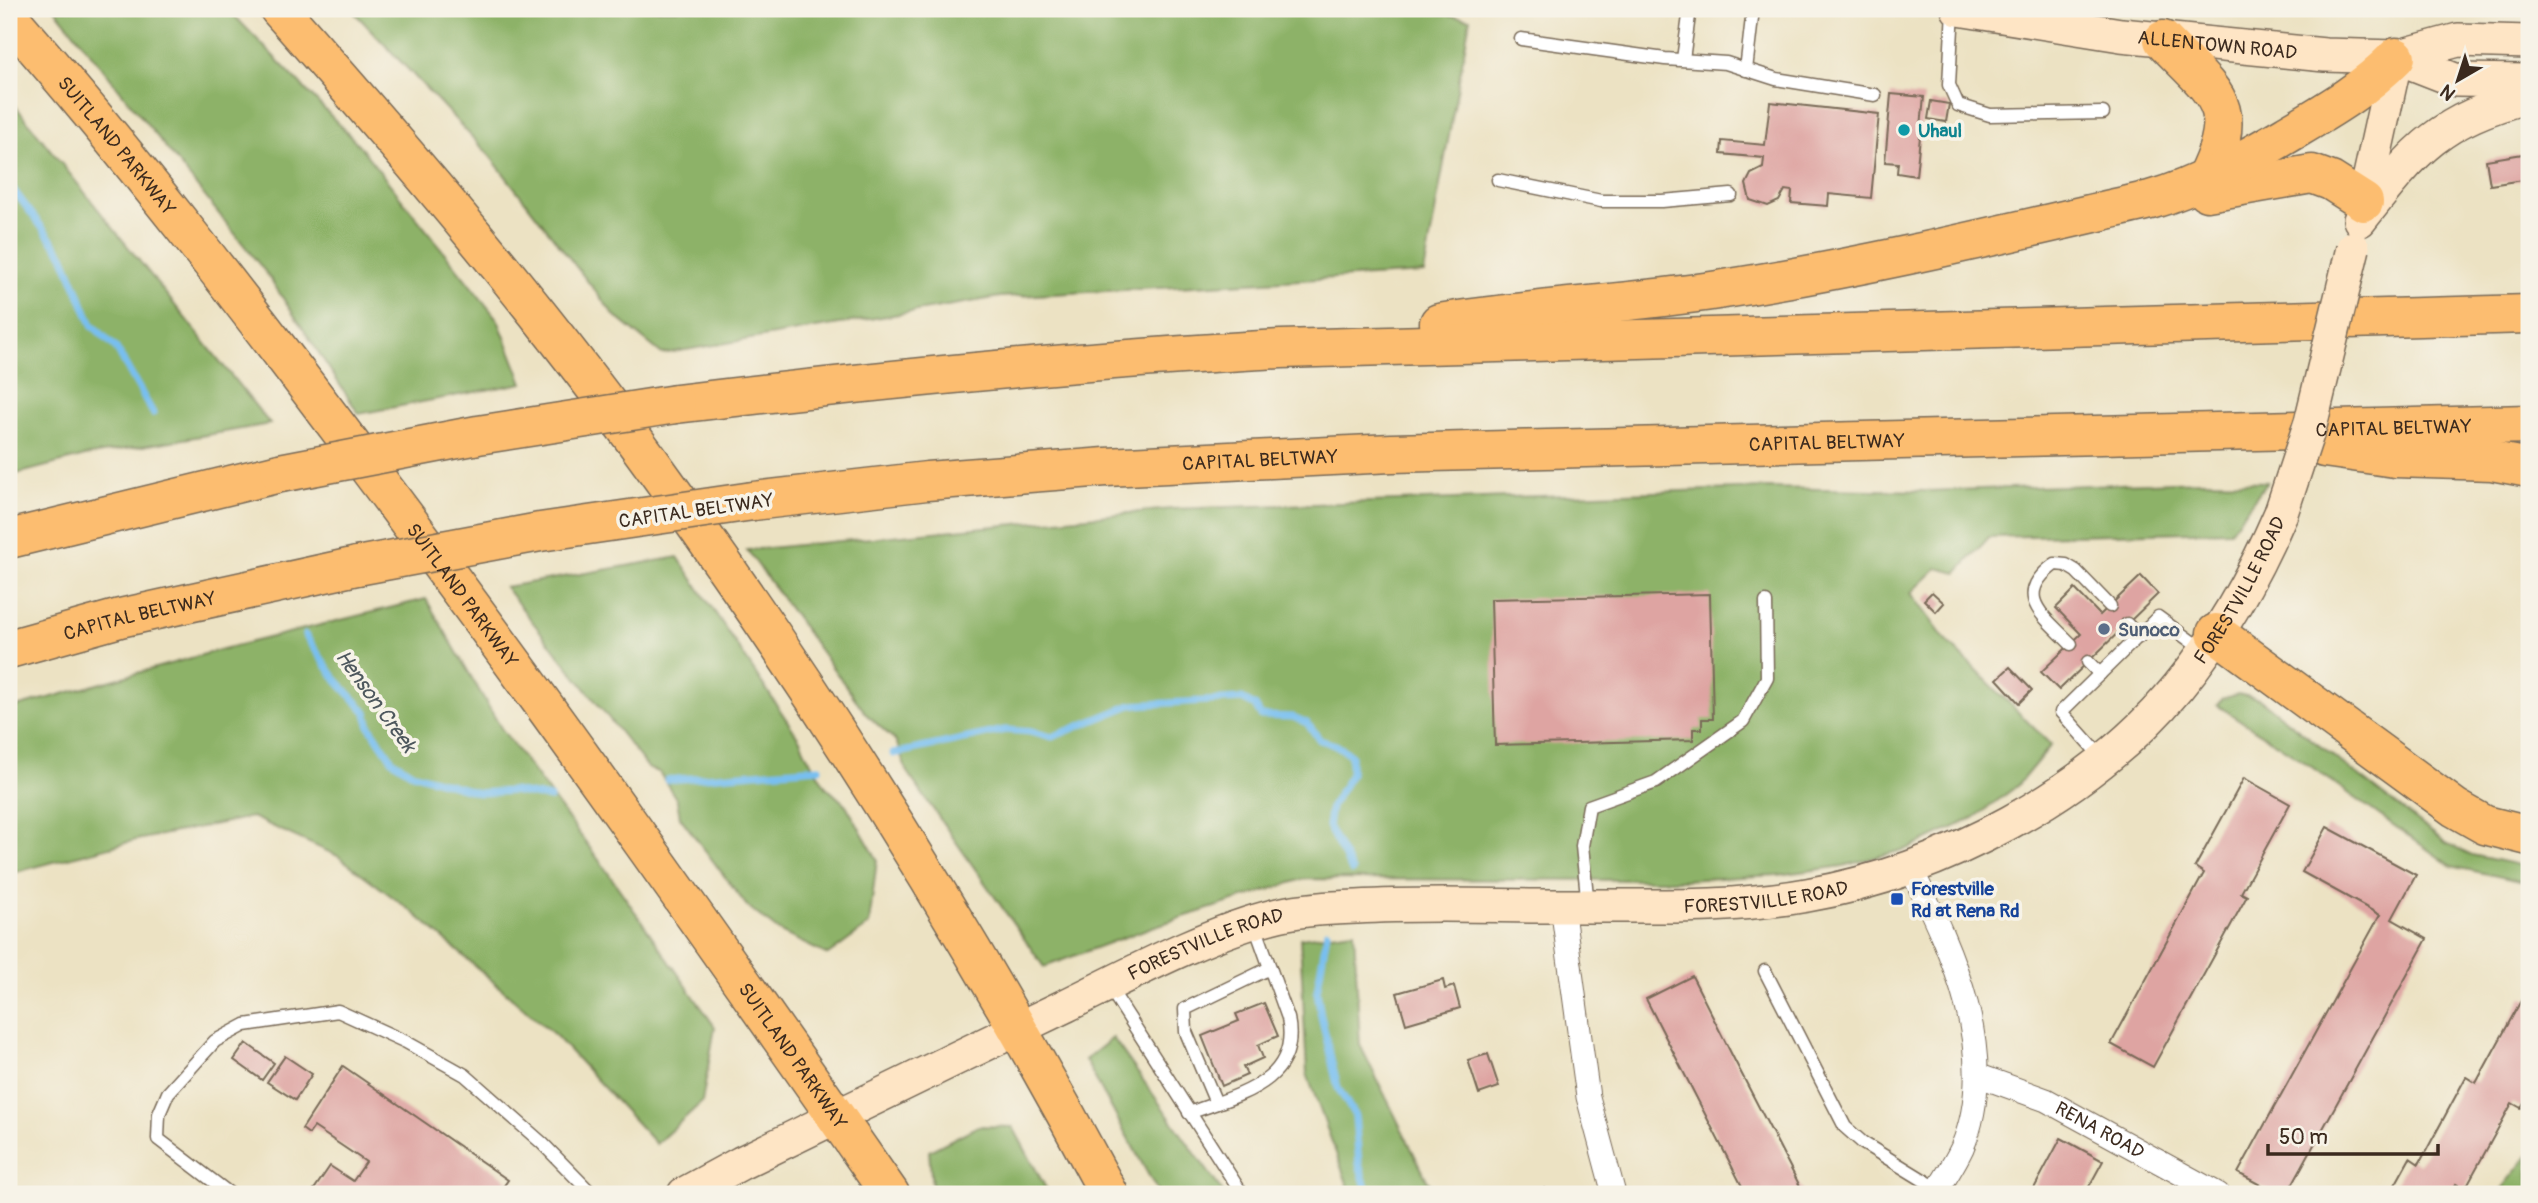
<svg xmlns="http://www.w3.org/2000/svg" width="2538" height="1203" font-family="Pangolin,sans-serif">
<rect width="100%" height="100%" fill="#f7f3e8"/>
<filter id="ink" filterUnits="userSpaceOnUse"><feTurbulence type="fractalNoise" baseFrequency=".0143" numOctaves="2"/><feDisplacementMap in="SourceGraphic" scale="14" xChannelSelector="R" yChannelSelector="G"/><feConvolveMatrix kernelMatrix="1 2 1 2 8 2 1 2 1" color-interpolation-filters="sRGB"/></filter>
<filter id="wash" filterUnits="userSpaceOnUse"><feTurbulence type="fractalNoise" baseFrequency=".00686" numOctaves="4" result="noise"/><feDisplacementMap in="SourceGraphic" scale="28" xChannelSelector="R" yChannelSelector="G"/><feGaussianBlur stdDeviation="1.57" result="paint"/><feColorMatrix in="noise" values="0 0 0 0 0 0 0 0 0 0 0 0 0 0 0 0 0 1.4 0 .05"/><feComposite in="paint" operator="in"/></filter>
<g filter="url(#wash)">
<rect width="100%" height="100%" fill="#ece2c3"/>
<!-- forest -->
<g fill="#8db267" stroke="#646e42" stroke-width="2">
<polygon points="55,9 228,9 357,143 498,320 523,383 359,414 267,274"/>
<polygon points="351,9 1417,9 1470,19 1424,273 1000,297 662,354 614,315 489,155"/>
<polygon points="9,98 270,424 85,456 9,476"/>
<polygon points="2203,481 2267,482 2230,531 1989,537 1957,573 1937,568 1911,593 1944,638 2051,745 2017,786 1974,818 1910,848 1843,866 1778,875 1682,880 1303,879 1152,927 1044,967 907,772 896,741 867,715 747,550 1171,509 1766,488 1926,491"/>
<polygon points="678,557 800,740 806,754 826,787 846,805 877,859 869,925 828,955 780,932 747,906 680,817 677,800 659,772 649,769 505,587"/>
<polygon points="426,599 501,728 604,867 715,1027 702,1102 656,1144 556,1036 414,913 338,856 252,817 136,840 9,874 9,709 223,649"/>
<polygon points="2238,694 2259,699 2446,843 2472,855 2529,867 2529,883 2451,866 2306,763 2217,705 2222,699"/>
<polygon points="1354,931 1360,1045 1427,1180 1437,1194 1351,1194 1307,1074 1300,938"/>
<polygon points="1113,1038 1224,1194 1159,1194 1085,1060"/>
<polygon points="978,1126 1013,1127 1049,1194 937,1194 932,1187 929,1151"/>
<polygon points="2529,1155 2529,1194 2498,1194"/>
</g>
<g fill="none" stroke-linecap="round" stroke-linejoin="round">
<!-- stream -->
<g stroke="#78bff0" stroke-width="7">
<polyline points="9,184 63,255 92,325 116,348 153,413"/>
<polyline points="305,635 337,681 366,712 370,727 393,761 412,773 479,793 512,791 550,798"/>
<polyline points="893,754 1005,730 1034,732 1052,737 1131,705 1242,699 1255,706 1261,716 1293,717 1307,723 1320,740 1336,745 1351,755 1351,774 1331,807 1328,826 1352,871"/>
<polyline points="667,780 819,768"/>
<polyline points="1327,932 1317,991 1321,1016 1338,1088 1355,1116 1359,1164 1368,1194"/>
</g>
</g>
<g id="blocks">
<!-- building -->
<g fill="#dea4a2">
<polygon points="1891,94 1924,97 1916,176 1897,173 1898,163 1885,162"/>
<polygon points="1931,101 1949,104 1946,122 1928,119"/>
<polygon points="1770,102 1879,114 1871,198 1829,194 1828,206 1791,203 1792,191 1785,190 1779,201 1768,206 1750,200 1746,184 1751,174 1763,168 1764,158 1721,154 1722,141 1765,145"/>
<polygon points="2529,153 2529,179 2490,185 2486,160"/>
<polygon points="2141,576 2158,594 2059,690 2041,672 2081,634 2056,608 2075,589 2100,615"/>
<polygon points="1932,592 1944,603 1936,612 1924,600"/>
<polygon points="1710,594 1713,719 1702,719 1702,729 1693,729 1693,740 1495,745 1491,599"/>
<polygon points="2010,667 2032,690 2019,703 1997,679"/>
<polygon points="2244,778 2290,804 2241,893 2247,896 2153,1067 2111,1044 2204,873 2195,867"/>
<polygon points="2327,827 2416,875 2392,919 2427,939 2287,1194 2277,1194 2238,1173 2380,915 2302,872"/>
<polygon points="1692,976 1736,1063 1804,1194 1746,1194 1646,999"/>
<polygon points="1443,980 1445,989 1454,986 1460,1008 1406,1024 1397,993"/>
<polygon points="2523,997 2529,1000 2529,1093 2521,1108 2512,1103 2465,1189 2456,1184 2451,1194 2390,1194 2410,1158 2419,1164 2466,1077 2476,1083"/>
<polygon points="1264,1003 1278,1036 1258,1045 1263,1058 1243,1067 1247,1075 1222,1086 1202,1036 1239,1021 1236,1014"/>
<polygon points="246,1043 274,1063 262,1080 234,1060"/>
<polygon points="1488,1054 1499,1087 1479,1094 1468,1060"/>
<polygon points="285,1056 312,1074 295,1100 267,1082"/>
<polygon points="343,1066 508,1180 498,1194 311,1194 330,1166 353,1181 366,1162 314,1127 309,1134 302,1129"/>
<polygon points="2061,1138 2103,1161 2085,1194 2031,1194"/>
<polygon points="1545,1188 1547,1194 1531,1194"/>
</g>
</g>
</g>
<g filter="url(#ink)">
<use href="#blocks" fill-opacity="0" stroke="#796a58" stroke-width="2"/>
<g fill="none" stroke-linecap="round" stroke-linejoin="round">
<defs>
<g id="service">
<polyline points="1953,9 1949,85 1958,105 1990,115 2103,113"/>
<polyline points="1521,39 1665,59 1726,63 1776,79 1875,95"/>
<polyline points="1683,59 1690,9"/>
<polyline points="1746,70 1753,9"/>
<polyline points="1498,180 1601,201 1662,201 1731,195"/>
<polyline points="2127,624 2139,637"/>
<path d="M2071,644C2044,616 2011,596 2055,564L2066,565L2076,571L2110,606"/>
<polyline points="2088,662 2100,674"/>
<polyline points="2103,759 2061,712 2158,617 2203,650"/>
<polyline points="1588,906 1582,846 1589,806 1656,782 1743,721 1767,678 1766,602"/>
<polyline points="1765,971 1845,1127 1863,1143 1938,1189"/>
<polyline points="1108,985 1242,1194"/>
<polyline points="1216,1103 1186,1032 1185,1009 1270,968"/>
<path d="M1189,1113C1237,1095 1301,1083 1288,1018L1254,923"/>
<polyline points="230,1194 158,1139 159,1114 168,1093 215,1041 245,1025 338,1011 406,1042 465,1075 542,1143 592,1194"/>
</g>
<g id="minor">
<path d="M1911,869C1952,951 2001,1056 1962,1148C1955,1163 1944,1180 1935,1194"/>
<polyline points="1562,906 1588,1097 1614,1194"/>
<path id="s1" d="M1977,1075L2046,1100L2218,1194"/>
</g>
<g id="secondary">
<path id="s2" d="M1958,9L2121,35L2325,55L2396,57L2458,40L2529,42"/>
<polyline points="2396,57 2455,80 2529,81"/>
<polyline points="2362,212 2396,57"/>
<path d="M2360,220C2417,148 2437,121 2529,96"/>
<path id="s3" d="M684,1194L741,1163C850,1110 958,1057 1067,1005C1130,974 1211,931 1278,915C1304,909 1331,908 1357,907C1434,902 1510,907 1587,906C1659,906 1736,908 1807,895C1941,872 2091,793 2178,687C2220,636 2255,573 2281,513"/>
</g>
<g id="trunk">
<path d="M279,9C415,162 551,322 670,489C832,714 979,950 1109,1194"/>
<path id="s4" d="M9,17C134,160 250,310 364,462C545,702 718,947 890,1194"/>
</g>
<g id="motorway">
<path d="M2163,40C2215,95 2243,104 2205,180"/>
<polyline points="2207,192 2312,174 2331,181 2364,202"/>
<path d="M1439,323C1532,308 1625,304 1718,290C1863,268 2007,233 2150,200C2199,186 2242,161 2286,135C2325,112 2364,90 2396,57"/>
<path d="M676,404C878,380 1078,360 1281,349L2529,314"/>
<polyline points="2324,448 2395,458 2492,461 2529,468"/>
<path id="s5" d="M753,501L927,481L1106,467L1392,453L2529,424"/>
<polyline points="9,539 280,473"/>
<polyline points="2216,633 2455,808 2485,825 2529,836"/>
<path id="s6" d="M9,649L120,618L357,566"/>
</g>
</defs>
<!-- service casing -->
<use href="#service" stroke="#796a58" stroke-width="15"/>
<!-- minor casing -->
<use href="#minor" stroke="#796a58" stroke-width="25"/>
<!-- secondary casing -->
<use href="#secondary" stroke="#796a58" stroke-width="36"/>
<!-- trunk casing -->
<use href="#trunk" stroke="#796a58" stroke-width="41"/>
<!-- motorway casing -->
<use href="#motorway" stroke="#796a58" stroke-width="41"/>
<!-- service -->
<use href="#service" stroke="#fff" stroke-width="12"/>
<!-- minor -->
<use href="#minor" stroke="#fff" stroke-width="23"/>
<!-- secondary -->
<use href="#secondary" stroke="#fee5c5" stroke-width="33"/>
<!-- trunk -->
<use href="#trunk" stroke="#fcbd6f" stroke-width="38"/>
<!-- motorway -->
<use href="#motorway" stroke="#fcbd6f" stroke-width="38"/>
<defs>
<polyline id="secondary-bridge" points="2281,513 2311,422 2353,248"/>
<g id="motorway-bridge">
<polyline points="280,473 478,435 676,404"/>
<polyline points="357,566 540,532 753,501"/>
</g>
</defs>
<!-- secondary-bridge casing -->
<use href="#secondary-bridge" stroke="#796a58" stroke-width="36" stroke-linecap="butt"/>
<!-- motorway-bridge casing -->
<use href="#motorway-bridge" stroke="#796a58" stroke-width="41" stroke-linecap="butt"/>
<!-- secondary-bridge -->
<use href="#secondary-bridge" stroke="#fee5c5" stroke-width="33"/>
<!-- motorway-bridge -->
<use href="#motorway-bridge" stroke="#fcbd6f" stroke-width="38"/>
</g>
</g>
<!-- markers -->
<circle fill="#0f9aa8" stroke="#f7f3e8" stroke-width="2.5" cx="1904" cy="130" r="7"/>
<circle fill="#5c6f8a" stroke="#f7f3e8" stroke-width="2.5" cx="2104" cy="629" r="7"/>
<rect fill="#1a4fb4" stroke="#f7f3e8" stroke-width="2.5" x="1890" y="892" width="14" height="14" rx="3.5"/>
<g text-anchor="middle" stroke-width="7" stroke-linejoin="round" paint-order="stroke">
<!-- street labels -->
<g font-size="19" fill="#3b2a1e" stroke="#f7f3e8">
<text dy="7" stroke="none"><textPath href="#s2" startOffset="262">ALLENTOWN ROAD</textPath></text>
<text dy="7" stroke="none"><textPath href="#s4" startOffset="168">SUITLAND PARKWAY</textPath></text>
<text dy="7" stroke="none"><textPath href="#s5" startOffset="1643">CAPITAL BELTWAY</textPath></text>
<text dy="7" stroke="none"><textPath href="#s5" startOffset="1076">CAPITAL BELTWAY</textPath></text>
<text dy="7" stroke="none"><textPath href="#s5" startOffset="509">CAPITAL BELTWAY</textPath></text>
<text transform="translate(696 510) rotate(-8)" y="7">CAPITAL BELTWAY</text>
<text dy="7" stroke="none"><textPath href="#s3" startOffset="1736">FORESTVILLE ROAD</textPath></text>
<text dy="7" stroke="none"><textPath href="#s4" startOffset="735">SUITLAND PARKWAY</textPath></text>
<text dy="7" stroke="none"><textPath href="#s6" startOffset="135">CAPITAL BELTWAY</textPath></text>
<text dy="7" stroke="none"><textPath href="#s3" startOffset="1146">FORESTVILLE ROAD</textPath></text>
<text dy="7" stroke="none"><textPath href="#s3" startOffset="579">FORESTVILLE ROAD</textPath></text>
<text dy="7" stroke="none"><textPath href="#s4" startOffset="1302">SUITLAND PARKWAY</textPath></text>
<text dy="7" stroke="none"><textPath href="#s1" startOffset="135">RENA ROAD</textPath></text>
</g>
<!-- culture labels -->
<g font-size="19" font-weight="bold" fill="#0d838f" stroke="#f7f3e8" text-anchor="start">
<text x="1918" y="137">Uhaul</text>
</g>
<!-- service labels -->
<g font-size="19" font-weight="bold" fill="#4e5e75" stroke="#f7f3e8" text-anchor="start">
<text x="2118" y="636">Sunoco</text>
</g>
<!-- transit labels -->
<g font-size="19" font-weight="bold" fill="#164399" stroke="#f7f3e8" text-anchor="start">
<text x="1911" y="895">Forestville<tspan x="1911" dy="22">Rd at Rena Rd</tspan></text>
</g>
<!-- water labels -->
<g font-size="21" font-style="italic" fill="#4d575d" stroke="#f7f3e8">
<text transform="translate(376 701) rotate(54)" y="7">Henson Creek</text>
</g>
</g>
<!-- margin -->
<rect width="2538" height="1203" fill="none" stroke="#f7f3e8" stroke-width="35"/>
<!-- north arrow -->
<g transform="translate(2458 80) rotate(219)" stroke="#f7f3e8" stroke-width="5" paint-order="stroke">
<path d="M0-5L12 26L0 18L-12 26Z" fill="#3b2a1e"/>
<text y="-10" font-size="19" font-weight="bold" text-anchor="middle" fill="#3b2a1e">N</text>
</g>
<!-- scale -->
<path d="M2268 1144v10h170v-10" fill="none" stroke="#3b2a1e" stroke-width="3.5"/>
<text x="2279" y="1144" font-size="21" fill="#3b2a1e" stroke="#f7f3e8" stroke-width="5" paint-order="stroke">50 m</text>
</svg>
